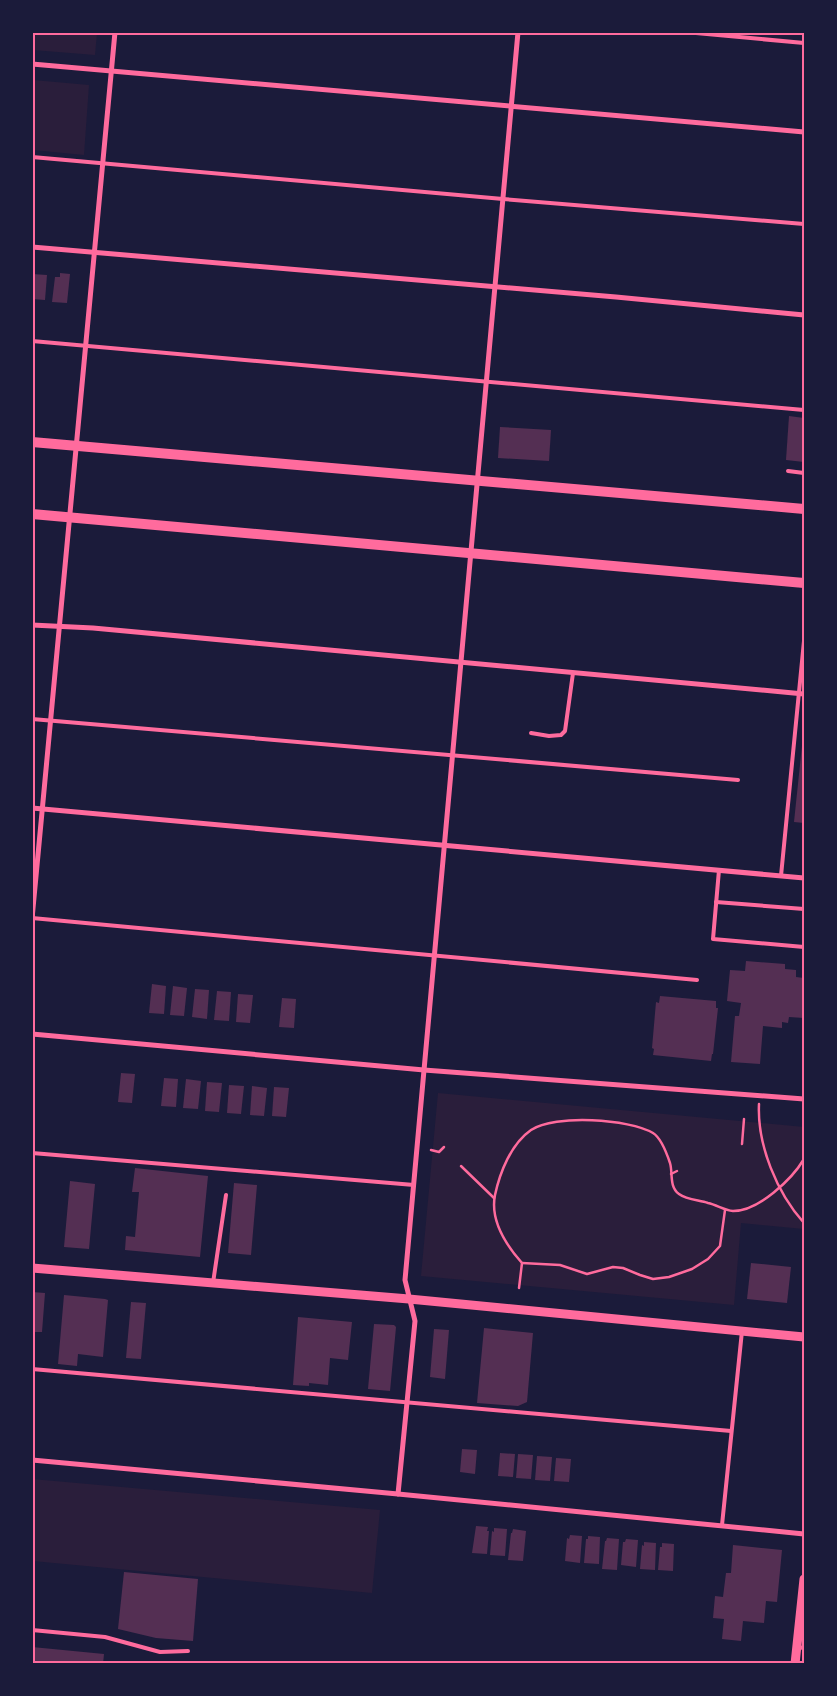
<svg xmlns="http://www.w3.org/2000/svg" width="837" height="1696" font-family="Montserrat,sans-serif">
<rect width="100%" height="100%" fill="#1b1b3a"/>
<!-- green -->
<g fill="#2a1e3b">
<polygon points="32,33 97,33 95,55 33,50"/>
<polygon points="33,80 89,85 84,155 33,150"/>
<polygon points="438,1093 804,1127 804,1229 741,1223 734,1305 421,1276"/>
<polygon points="32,1479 380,1510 372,1593 33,1561"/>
</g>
<!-- building -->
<g fill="#542f53">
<polygon points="60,273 70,274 67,303 52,302 55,277 60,277"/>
<polygon points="32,274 47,275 45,300 32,299"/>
<polygon points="789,416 804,418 804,462 786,460"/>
<polygon points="500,427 551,430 549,461 498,458"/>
<polygon points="803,736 804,736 804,823 794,822"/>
<polygon points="746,961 785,964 785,969 796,970 796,977 804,978 804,1018 789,1017 788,1023 782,1022 782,1028 763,1026 760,1064 731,1062 735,1016 739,1016 741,1003 727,1001 730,970 745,971"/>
<polygon points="152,984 166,986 164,1014 149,1013"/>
<polygon points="173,986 187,988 184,1016 170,1015"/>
<polygon points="195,989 209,990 207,1019 192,1017"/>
<polygon points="217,991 231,992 229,1021 214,1020"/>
<polygon points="238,994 253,995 250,1023 236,1022"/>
<polygon points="660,996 716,1001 716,1008 718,1008 713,1054 712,1054 711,1061 653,1055 654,1049 652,1048 656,1002 659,1003"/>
<polygon points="282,998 296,999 294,1028 279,1027"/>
<polygon points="121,1073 135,1074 132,1103 118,1102"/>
<polygon points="164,1078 178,1079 176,1107 161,1106"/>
<polygon points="186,1079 201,1081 198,1109 183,1108"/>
<polygon points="207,1082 222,1083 219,1112 205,1111"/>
<polygon points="229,1085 244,1086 241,1114 227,1113"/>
<polygon points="252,1086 267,1088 264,1116 250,1115"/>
<polygon points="274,1087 289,1088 286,1117 272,1116"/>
<polygon points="135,1168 208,1176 200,1257 125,1250 126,1236 135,1237 139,1192 132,1192"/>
<polygon points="70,1181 95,1184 89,1249 64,1247"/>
<polygon points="234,1183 257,1185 251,1255 228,1253"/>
<polygon points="751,1263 791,1267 787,1303 747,1299"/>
<polygon points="32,1292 45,1293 42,1332 35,1332 34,1341 32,1341"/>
<polygon points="64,1295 105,1299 108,1300 103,1357 78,1354 77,1366 58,1364"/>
<polygon points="131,1302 146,1303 141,1359 126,1358"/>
<polygon points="298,1317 352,1322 348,1360 330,1358 328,1385 309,1383 309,1386 293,1385"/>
<polygon points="374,1324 394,1325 396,1327 390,1391 368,1389"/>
<polygon points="484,1328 533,1333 527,1402 518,1406 477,1403"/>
<polygon points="434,1329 449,1330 445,1379 430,1377"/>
<polygon points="462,1449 477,1450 475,1474 460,1472"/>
<polygon points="500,1453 515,1454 513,1477 498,1476"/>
<polygon points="518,1454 533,1455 531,1479 516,1478"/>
<polygon points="537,1456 552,1457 550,1481 535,1480"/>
<polygon points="556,1458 571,1459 569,1482 554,1481"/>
<polygon points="476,1526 488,1527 487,1531 489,1531 487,1554 472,1553"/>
<polygon points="494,1528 507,1529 505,1556 490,1555 492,1531 494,1532"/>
<polygon points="513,1529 526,1531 523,1561 508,1560 511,1533 512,1533"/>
<polygon points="570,1535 582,1536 580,1563 565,1561 567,1538 569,1539"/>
<polygon points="588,1536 600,1537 599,1564 584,1563 586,1539 588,1539"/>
<polygon points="607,1538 619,1539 617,1570 602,1569 605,1541 606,1541"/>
<polygon points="626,1539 638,1540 636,1567 621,1565 623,1542 625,1542"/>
<polygon points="644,1542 656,1543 655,1570 640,1569 642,1545 644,1546"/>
<polygon points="662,1543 674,1544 673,1571 658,1570 660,1547 662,1547"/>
<polygon points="733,1545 782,1550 777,1602 766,1601 764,1623 743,1621 741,1641 722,1639 724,1619 713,1618 715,1596 723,1597 726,1573 731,1573"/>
<polygon points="124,1572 198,1579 193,1641 156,1638 118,1629"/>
<polygon points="32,1647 104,1654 103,1664 32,1664"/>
</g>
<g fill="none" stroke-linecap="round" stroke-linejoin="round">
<!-- path -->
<g stroke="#ff6b9d" stroke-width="2.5">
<path d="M759,1104C757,1145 777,1193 804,1223"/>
<polyline points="742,1144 744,1119"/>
<polyline points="431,1150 439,1152 444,1147"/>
<polyline points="461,1166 494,1198"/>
<polyline points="671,1174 677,1171"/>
<polyline points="522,1263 560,1265 587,1274 613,1267 623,1268 640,1275 653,1279 669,1277 692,1269 708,1259 720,1246 725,1210"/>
<path d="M519,1288L522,1263C506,1245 490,1220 495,1195C500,1172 511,1144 531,1130C555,1114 629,1119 653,1133C661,1138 667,1154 670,1163C673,1173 669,1187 679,1194C687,1200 699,1200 708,1203C717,1205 724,1210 733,1211C759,1211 792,1179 804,1159"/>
</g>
<!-- service -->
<g stroke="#ff6b9d" stroke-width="4">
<polyline points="685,32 804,43"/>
<polyline points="32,157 503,199 804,224"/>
<polyline points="32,341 804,410"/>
<polyline points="788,471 804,473"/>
<polyline points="32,719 738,780"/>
<polyline points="531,733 549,736 561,735 565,731 573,673"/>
<polyline points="719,870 713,939 804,947"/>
<polyline points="781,876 804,641"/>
<polyline points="716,902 804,909"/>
<polyline points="32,918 697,980"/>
<polyline points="32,1153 414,1185"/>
<polyline points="213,1283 226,1195"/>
<polyline points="32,1369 731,1431"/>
<polyline points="722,1525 742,1331"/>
<polyline points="32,1630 105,1637 160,1652 188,1651"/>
<polyline points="797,1647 804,1648"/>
</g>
<!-- minor -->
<g stroke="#ff6b9d" stroke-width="5">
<polyline points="32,64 804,132"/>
<polyline points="32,247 616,297 804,315"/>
<polyline points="32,625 93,628 804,694"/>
<polyline points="32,808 804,878"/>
<polyline points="32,919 115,32"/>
<polyline points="32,1034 424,1070 804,1099"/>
<polyline points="32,1460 398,1494 804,1534"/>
<polyline points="398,1494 415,1321 405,1280 518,32"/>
</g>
<!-- tertiary -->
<g stroke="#ff6b9d" stroke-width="9">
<polyline points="32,1268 409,1299 804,1337"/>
<polyline points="795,1664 804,1579"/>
</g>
<!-- secondary -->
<g stroke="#ff6b9d" stroke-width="10">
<polyline points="32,442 804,509"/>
<polyline points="32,514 804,583"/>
</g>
</g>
<!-- border -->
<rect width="837" height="1696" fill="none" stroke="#1b1b3a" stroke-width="68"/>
<rect x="34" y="34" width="769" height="1628" fill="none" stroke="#ff6b9d" stroke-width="2"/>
</svg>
